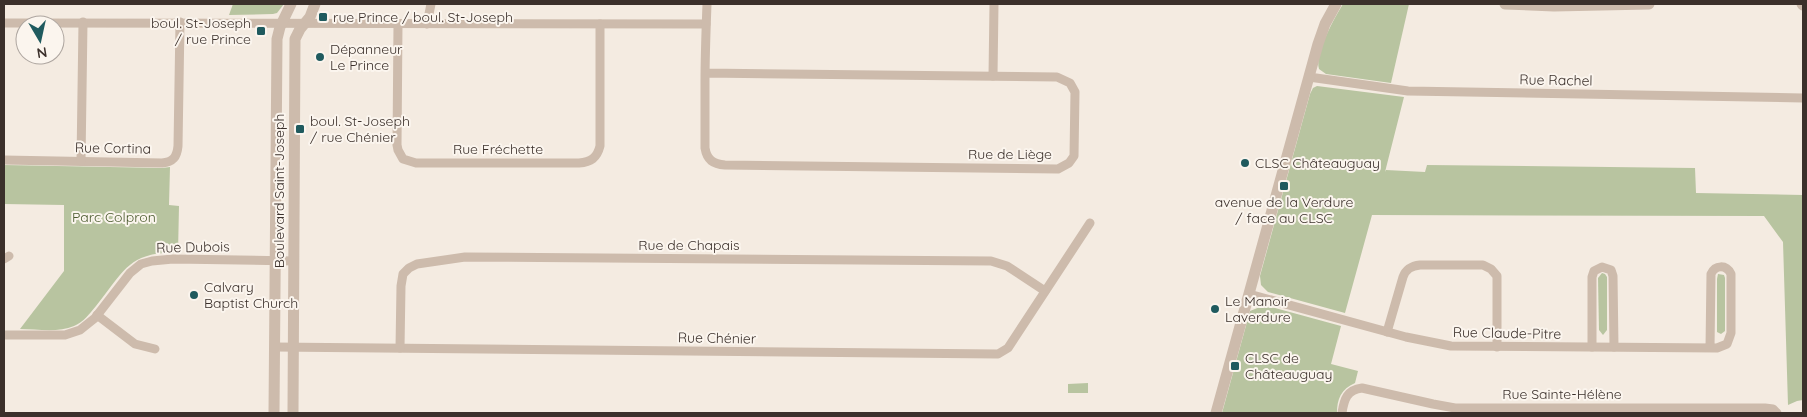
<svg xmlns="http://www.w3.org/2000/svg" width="1807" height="417" font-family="Quicksand,sans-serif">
<rect width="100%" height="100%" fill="#f4ebe1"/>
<!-- green -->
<g fill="#b8c4a0">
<polygon points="233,4 284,4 277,13 273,14 229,15"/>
<path d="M1343,4H1409L1391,83L1326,74L1319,69C1314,54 1335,17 1343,4Z"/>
<polygon points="1317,86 1404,97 1385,172 1386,170 1425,172 1427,165 1695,168 1696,193 1803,195 1803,400 1797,401 1788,405 1783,242 1764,216 1372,215 1345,313 1268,292 1261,285 1260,276 1310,94 1313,88"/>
<path d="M4,165L162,168L170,167L169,205L179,206L178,253C129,251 124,271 96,306C89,314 84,322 74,326C58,333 37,329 20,329L64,271V205L4,204Z"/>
<polygon points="1602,273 1605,274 1607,277 1607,330 1603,335 1599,330 1598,278"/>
<polygon points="1718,274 1724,275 1725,278 1725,331 1721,334 1717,332 1717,279"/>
<path d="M1260,307L1275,308L1341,326L1331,364L1358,371L1355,383C1341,389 1337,399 1337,413H1222L1250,311Z"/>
<polygon points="1088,383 1088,393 1068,393 1068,384"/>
</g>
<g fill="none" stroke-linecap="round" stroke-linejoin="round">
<!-- minor -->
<g stroke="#cdbbac" stroke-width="9">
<polyline points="4,23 706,24"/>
<path d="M398,24L397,145L398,150L403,159L416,163H579C591,162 597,158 600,146V24"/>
<polyline points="427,24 431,4"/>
<path d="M705,73L1057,77L1070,83L1075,92L1074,156L1069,163L1058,169L725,165C713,164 707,160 705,148V83C705,57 706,30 707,4"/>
<polyline points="993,76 994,4"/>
<polyline points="1309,77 1408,91 1803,98"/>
<path d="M4,160L162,163C173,162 177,157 178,146L180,22"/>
<polyline points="81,161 83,22"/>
<polyline points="4,259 9,256"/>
<path d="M1249,294L1406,337L1451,346L1717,348L1727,344L1731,333V274C1726,264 1715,265 1711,274L1710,348"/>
<polyline points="97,315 135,344 155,349"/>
<path d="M1387,332L1403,277C1406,269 1411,266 1420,265H1483L1491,269L1497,276V347"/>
<polyline points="4,335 65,335 80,330 95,318 130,273 141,264 152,261 173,259 294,261"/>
<polyline points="275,347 998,354 1008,348 1090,223"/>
<polyline points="1592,347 1592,277 1594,271 1602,267 1611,270 1613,276 1614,347"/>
<polyline points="400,348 401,286 403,274 409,268 417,264 465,257 991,261 1007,266 1045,291"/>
<path d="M1342,413C1344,399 1347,390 1362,388L1433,404L1455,408H1765L1773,409L1777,413"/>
</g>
<!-- tertiary -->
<g stroke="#cdbbac" stroke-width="11">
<polyline points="1505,4 1554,6 1649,4"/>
<polyline points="1802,4 1803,5"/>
<polyline points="274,413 277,39 280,27 291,4"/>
<polyline points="293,413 295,39 300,29 310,17 315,4"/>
<polyline points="1216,413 1318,44 1325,24 1336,4"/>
</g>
</g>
<!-- markers -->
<g fill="#1f5a5e" stroke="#fbf5ee" stroke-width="2">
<rect x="318" y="12" width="10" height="10" rx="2.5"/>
<rect x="256" y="26" width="10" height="10" rx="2.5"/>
<circle cx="320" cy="57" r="5"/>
<rect x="295" y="124" width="10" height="10" rx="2.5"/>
<circle cx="1245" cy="163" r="5"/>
<rect x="1279" y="181" width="10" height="10" rx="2.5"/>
<circle cx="194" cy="295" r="5"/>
<circle cx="1215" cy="309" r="5"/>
<rect x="1230" y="361" width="10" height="10" rx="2.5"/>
</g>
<g text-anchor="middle" stroke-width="4" stroke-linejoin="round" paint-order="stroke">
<!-- poi labels -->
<g font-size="14" fill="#3b302b" stroke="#fbf5ee" text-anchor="start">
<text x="333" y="22">rue Prince / boul. St-Joseph</text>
<text x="251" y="28" text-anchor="end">boul. St-Joseph<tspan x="251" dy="16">/ rue Prince</tspan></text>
<text x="330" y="54">Dépanneur<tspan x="330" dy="16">Le Prince</tspan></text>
<text x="310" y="126">boul. St-Joseph<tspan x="310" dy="16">/ rue Chénier</tspan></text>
<text x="1255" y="168">CLSC Châteauguay</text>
<text x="1284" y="207" text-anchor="middle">avenue de la Verdure<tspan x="1284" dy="16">/ face au CLSC</tspan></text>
<text x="204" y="292">Calvary<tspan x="204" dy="16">Baptist Church</tspan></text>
<text x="1225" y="306">Le Manoir<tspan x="1225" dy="16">Laverdure</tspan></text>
<text x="1245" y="363">CLSC de<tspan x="1245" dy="16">Châteauguay</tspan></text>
</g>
<!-- street labels -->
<g font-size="14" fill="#3b302b" stroke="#fbf5ee">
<text transform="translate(1556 80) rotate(1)" y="5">Rue Rachel</text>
<text transform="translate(113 148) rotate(1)" y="5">Rue Cortina</text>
<text x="498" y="154">Rue Fréchette</text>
<text x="1010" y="159">Rue de Liège</text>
<text transform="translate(279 191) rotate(-90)" y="5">Boulevard Saint-Joseph</text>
<text x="689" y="250">Rue de Chapais</text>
<text transform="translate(193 247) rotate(-1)" y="5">Rue Dubois</text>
<text transform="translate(1507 333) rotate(1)" y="5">Rue Claude-Pitre</text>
<text transform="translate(717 338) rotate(1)" y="5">Rue Chénier</text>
<text x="1562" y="399">Rue Sainte-Hélène</text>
</g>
<!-- park labels -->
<g font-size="14" fill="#4a5a2e" stroke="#fbf5ee">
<text x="114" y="222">Parc Colpron</text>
</g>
</g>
<!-- border -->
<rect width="1807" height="417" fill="none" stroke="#3b302b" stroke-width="10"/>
<!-- north arrow -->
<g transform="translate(40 40) rotate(171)"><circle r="24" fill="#fbf5ee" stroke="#aea6a0"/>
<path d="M0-4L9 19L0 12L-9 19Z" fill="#1f5a5e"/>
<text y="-8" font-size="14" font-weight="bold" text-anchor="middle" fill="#3b302b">N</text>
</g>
</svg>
